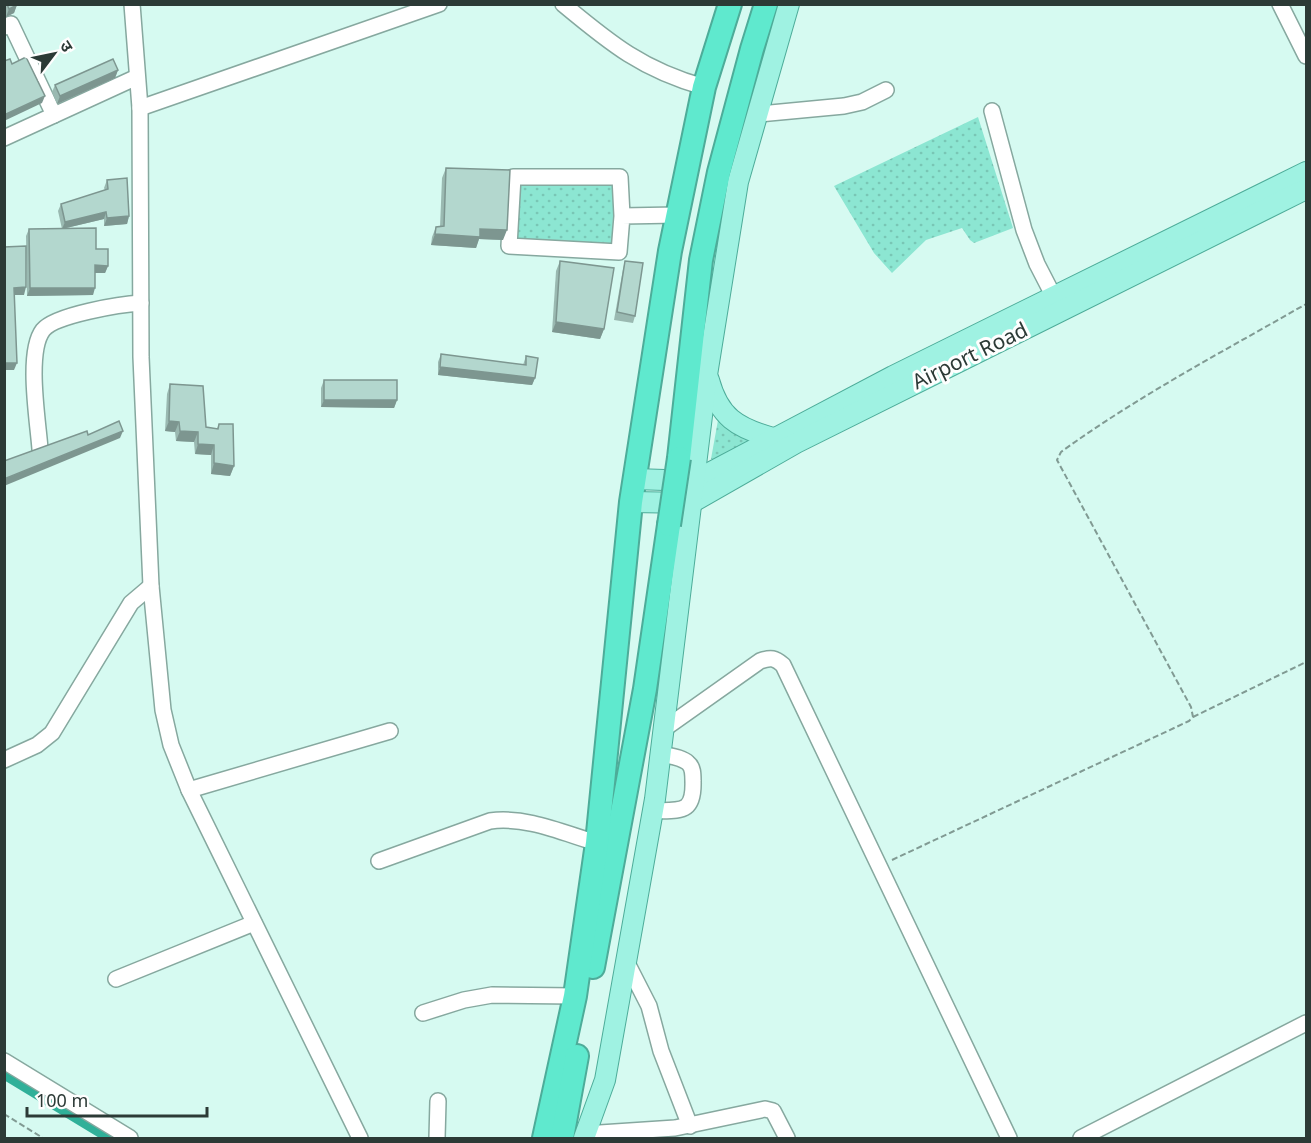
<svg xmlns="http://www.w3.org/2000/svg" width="1311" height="1143" font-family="'Noto Sans','Noto Sans Devanagari',sans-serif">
<defs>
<pattern id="grass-dots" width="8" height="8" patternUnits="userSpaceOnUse" patternTransform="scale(1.5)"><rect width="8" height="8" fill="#8ce6d2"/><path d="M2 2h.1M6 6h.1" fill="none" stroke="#79c6b5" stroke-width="1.8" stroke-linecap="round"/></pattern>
</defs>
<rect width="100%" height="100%" fill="#d6faf1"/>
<!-- grass -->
<g fill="url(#grass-dots)">
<polygon points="978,117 1013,228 974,243 970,240 962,228 926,240 892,273 874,253 834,186"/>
<polygon points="517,181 614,183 612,247 515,242"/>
<polygon points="721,418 749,437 749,444 716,461 711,459 718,420"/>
</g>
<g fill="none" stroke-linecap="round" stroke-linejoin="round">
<!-- canal -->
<polyline stroke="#30b099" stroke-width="12" points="4,1073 111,1138"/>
<defs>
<g id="minor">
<polyline points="132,4 140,108 141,357 151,586 163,710 171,745 189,790 360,1138"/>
<path d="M563,4C611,44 643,70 704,87"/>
<polyline points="1280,4 1306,56"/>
<polyline points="4,27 11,24 54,115"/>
<polyline points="140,108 439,4"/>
<polyline points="992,111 1024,230 1037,264 1054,297"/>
<polyline points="759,114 844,106 862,102 886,90"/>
<polyline points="4,138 137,77"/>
<polyline points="622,216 620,177 513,177 509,246 619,252 622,216 677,215"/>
<path d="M40,449C38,421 26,352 43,330C55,315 121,304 141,303"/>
<path d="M664,729L760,661C771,657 775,658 783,665L1009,1138"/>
<polyline points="4,760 37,745 52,733 131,603 151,586"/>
<polyline points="189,790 390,731"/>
<path d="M653,811C681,810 694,814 693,781C693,774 693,767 688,763C682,757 669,756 661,754"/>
<path d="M379,861L490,821C526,816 563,833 597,843"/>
<polyline points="626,961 649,1006 661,1051 690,1126"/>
<polyline points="116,979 254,923"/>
<polyline points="423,1013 464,1000 492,995 575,996"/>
<polyline points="4,1061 130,1138"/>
<polyline points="585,1134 675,1128 765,1109 773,1111 787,1138"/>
<polyline points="437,1138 438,1101"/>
<polyline points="1081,1138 1306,1023"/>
</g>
<g id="major">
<path d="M709,380C719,417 737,428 773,438"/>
<polyline points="635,479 694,481 893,376 1306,172"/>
<polyline points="631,502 691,503 796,443 1306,189"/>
<polyline points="584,1138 605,1080 655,799 707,375 738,182 789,4"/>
</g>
<g id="highway">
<polyline points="679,458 701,260 719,172 752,49 766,4"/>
<polyline points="593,967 645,689 669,525"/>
<polyline points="544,1138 575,996 597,843 631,502 670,251 704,87 730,4"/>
<polyline points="562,1138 577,1056"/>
</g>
</defs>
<!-- minor casing -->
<use href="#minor" stroke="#86a89f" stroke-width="18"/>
<!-- major casing -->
<use href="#major" stroke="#4dac99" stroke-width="22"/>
<!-- highway casing -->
<use href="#highway" stroke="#4dac99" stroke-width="26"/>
<!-- path -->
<g stroke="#819a93" stroke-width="2" stroke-dasharray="6 3" stroke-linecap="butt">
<polyline points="1193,717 1306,662"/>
<path d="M892,860L1189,721L1193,717L1191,707L1057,460L1061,452C1138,396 1224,351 1306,304"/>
<polyline points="4,1114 43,1138"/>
</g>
<!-- minor -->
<use href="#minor" stroke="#fff" stroke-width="15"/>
<!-- major -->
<use href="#major" stroke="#9ff2e2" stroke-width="20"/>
<!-- highway -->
<use href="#highway" stroke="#5fe9ce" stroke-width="22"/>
<defs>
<polyline id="highway-bridge" points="669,525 679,458"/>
</defs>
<!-- highway-bridge casing -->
<use href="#highway-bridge" stroke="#4dac99" stroke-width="26" stroke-linecap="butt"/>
<!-- highway-bridge -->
<use href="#highway-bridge" stroke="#5fe9ce" stroke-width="22"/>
</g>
<!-- wall -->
<g fill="#9ab9b1">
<polygon points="4,4 17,4 14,13 6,17 4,13"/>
<polygon points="118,70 115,78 57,104 52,92 55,85"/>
<polygon points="446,168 503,240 479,239 476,248 431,245 432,237 436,227 440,227 442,178"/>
<polygon points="107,180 129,216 127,224 104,226 104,219 66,228 96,249 108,266 105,273 95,273 93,295 27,296 26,236 29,229 62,229 58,211 61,204 105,190 104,188"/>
<polygon points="560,261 604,329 600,339 552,332 556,271"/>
<polygon points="625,261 635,316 633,323 614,320 623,269"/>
<polygon points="441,354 523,365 526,356 535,378 532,385 438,375 438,362"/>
<polygon points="324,380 397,400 394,408 321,407 321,388"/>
<polygon points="170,384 206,427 217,429 219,424 234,466 230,476 211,474 211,455 195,454 194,442 176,441 175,432 165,431 167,394"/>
</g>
<!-- shaded-wall -->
<g fill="#7d9690">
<polygon points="17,5 14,13 6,17 9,9"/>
<polygon points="118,70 115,78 57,104 60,96"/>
<polygon points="45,96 42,103 4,121 4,115"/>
<polygon points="106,212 104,219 62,229 65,222"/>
<polygon points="129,216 127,224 104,226 107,218"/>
<polygon points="480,229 507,230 503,240 479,239 476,248 431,245 435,234"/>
<polygon points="95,265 108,266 105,273 92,273"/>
<polygon points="26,287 24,295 11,295 14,288"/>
<polygon points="30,288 95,288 93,295 27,296"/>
<polygon points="556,322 604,329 600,339 552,332"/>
<polygon points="4,363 17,363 14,370 4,370"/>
<polygon points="440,367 535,378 532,385 438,375"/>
<polygon points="324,400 397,400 394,408 321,407"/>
<polygon points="169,421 179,422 175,432 165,431"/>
<polygon points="123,431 120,438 4,486 4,479"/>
<polygon points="180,431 198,432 194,442 176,441"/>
<polygon points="198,444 214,445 211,455 195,454"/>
<polygon points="214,463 234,466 230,476 211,474"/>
</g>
<!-- building -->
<g fill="#b3d7ce" stroke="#7d9690" stroke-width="1.5">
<polygon points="7,4 17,4 17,5 9,9"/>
<polygon points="26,57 45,96 4,115 4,61 10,59 12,64"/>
<polygon points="113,59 118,70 60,96 55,85"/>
<polygon points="446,168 510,170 507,230 480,229 480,237 435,234 436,227 444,226"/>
<polygon points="127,178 129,216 107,218 106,212 65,222 61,204 108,189 107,180"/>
<polygon points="96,228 96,249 108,249 108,266 95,265 95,288 30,288 29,229"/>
<polygon points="26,246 26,287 14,288 17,363 4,363 4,247"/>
<polygon points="560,261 614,268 604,329 556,322"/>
<polygon points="625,261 643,263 635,316 617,312"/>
<polygon points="441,354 526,365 526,356 538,358 535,378 440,367"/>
<rect x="324" y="380" width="73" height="20"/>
<polygon points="170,384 203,386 206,427 218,429 219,424 233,424 234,466 214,463 214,445 198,444 198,432 180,431 179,422 169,421"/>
<polygon points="119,421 123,431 4,479 4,461 87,431 88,435"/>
</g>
<g text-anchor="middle" stroke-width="6" stroke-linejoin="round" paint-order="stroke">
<!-- street labels -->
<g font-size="21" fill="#2c3a36" stroke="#fefefe">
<text transform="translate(970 356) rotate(-26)" y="7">Airport Road</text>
</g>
</g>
<!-- border -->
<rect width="1311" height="1143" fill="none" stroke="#2c3a36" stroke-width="12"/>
<!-- north arrow -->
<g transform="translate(54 54) rotate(58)" stroke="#fefefe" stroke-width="4.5" paint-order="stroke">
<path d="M0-4.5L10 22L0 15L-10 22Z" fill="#2c3a36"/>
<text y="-9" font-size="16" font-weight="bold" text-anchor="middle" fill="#2c3a36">उ</text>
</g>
<!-- scale -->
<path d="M27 1107v9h180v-9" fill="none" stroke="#2c3a36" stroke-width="3"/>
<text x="36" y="1107" font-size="18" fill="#2c3a36" stroke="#fefefe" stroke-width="4.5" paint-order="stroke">100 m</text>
</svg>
